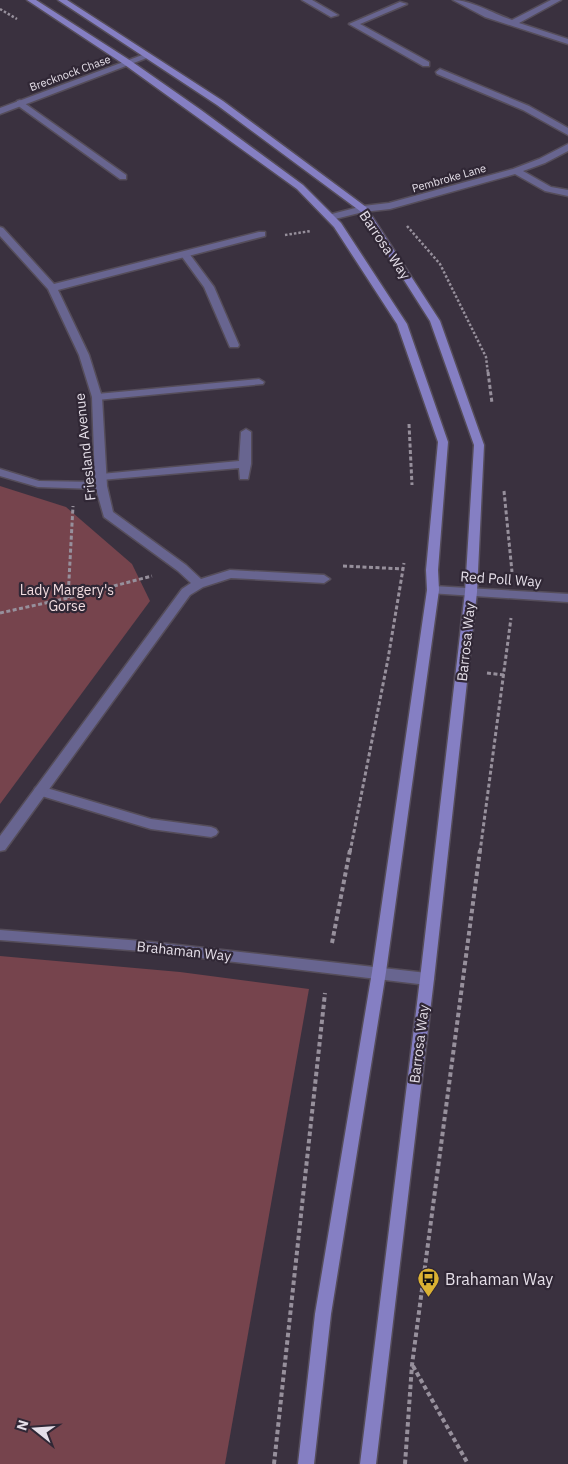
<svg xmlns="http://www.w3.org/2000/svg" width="568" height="1464" font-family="'IBM Plex Sans',sans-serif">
<rect width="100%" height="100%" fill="#3a313f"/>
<!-- green -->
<g fill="#76444d">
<polygon points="0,486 66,507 132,564 150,601 0,804"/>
<polygon points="0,956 180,972 309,989 225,1464 0,1464"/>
</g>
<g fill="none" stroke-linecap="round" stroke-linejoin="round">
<defs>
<g id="lane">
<polygon points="302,0 312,0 338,15 331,17"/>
<polygon points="400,2 407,4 360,24 429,62 429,66 423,66 349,24"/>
<polygon points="440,69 529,106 568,128 568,135 523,110 437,74 436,72"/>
<polygon points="20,100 126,175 126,179 120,179 17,105 17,101"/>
<polygon points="185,251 188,252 214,287 239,345 238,347 230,347 229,345 204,287 180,254"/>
<polygon points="259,379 264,382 263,384 97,400 92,397 97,394"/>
<polygon points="246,429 251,432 251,464 248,479 240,479 239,468 101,480 96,477 101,474 239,461 241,432"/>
<polygon points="40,786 151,819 211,827 216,829 218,832 216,835 211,837 151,829 35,794 34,791 35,788"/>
</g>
<g id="street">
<path d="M453,0C471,0 494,14 512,20L551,0H561L519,23L568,39V44L485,17Z"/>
<polygon points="145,54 152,56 0,114 0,108"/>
<polygon points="568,144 568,151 545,163 523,171 551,187 568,190 568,196 545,191 515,174 390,209 363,212 331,220 326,217 328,215 363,206 389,203 513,169 539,159"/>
<polygon points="0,227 3,228 54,284 259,232 265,232 265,236 58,290 89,355 102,397 107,486 113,512 186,565 201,579 230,570 324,575 330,579 324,583 231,578 203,587 190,595 5,850 0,851 0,836 182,589 191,583 178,571 104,517 96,489 38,487 0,476 0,469 39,481 95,482 92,397 79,355 48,289 0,236"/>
<polygon points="433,586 568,594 568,602 429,593 427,590"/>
<polygon points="0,930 142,941 427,973 432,975 434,979 432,983 427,985 142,951 0,940"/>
</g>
<g id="secondary">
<polygon points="27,0 36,0 131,61 201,110 303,185 341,223 407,324 448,442 438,570 439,590 386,972 331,1314 314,1464 298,1464 315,1314 372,972 427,590 426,570 438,442 397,324 334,227 297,189 125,65"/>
<polygon points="58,0 67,0 223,101 366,207 440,321 484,445 477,592 434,979 376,1464 360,1464 420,979 465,592 474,445 430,321 360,211 217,105"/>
</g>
</defs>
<!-- lane casing -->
<use href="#lane" stroke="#554d5a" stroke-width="3"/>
<!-- street casing -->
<use href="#street" stroke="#554d5a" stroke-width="3"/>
<!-- secondary casing -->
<use href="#secondary" stroke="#554d5a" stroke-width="3"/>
<!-- path-far2 -->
<g stroke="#97909c" stroke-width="2.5" stroke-dasharray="2.5 2" stroke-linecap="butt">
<polyline points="0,9 17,19"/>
<polyline points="407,226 440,264 486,357 488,374"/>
<polyline points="285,235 311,231"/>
</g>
<!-- path-far1 -->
<g stroke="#97909c" stroke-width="3" stroke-dasharray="4 2.5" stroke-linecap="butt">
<polyline points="488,372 492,403"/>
<polyline points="409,424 412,485"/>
<polyline points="504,491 512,572"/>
<polyline points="343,566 404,569"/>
<polyline points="68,598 73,506"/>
<polyline points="0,613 68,598 152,576"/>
<polyline points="487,673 504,675"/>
<polyline points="350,852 388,659 404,563"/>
<polyline points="480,852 511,618"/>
</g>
<!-- path -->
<g stroke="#97909c" stroke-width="4" stroke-dasharray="4.5 3" stroke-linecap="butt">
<polyline points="332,943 350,850"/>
<polyline points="413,1366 468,1464"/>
<polyline points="274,1464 325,993"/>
<polyline points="405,1464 412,1365 480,850"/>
</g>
<!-- lane -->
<use href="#lane" fill="#686590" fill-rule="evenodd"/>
<!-- street -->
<use href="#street" fill="#686590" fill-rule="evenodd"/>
<!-- secondary -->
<use href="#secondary" fill="#857fc3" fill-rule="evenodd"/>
</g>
<!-- icons -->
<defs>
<symbol id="bus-pin" viewBox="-11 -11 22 30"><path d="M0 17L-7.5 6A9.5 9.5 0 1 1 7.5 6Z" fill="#dbb233" stroke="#302735"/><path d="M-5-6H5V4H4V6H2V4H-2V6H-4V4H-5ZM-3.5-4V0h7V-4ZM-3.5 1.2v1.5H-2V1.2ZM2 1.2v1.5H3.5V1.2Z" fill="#111"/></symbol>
</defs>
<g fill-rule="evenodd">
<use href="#bus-pin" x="416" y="1266" width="25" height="34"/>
</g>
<g text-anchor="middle" stroke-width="4.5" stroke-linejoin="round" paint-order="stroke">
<!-- far-street labels -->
<g font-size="11" fill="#e5dfe9" stroke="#302735">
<text transform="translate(70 73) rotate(-20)" y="4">Brecknock Chase</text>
<text transform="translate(449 178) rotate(-16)" y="4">Pembroke Lane</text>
</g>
<!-- street labels -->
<g font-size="14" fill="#e5dfe9" stroke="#302735">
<text transform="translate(385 245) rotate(56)" y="5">Barrosa Way</text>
<text transform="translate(85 447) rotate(-96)" y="5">Friesland Avenue</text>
<text transform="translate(501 579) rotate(4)" y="5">Red Poll Way</text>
<text transform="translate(466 642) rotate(-84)" y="5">Barrosa Way</text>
<text transform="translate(184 951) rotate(6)" y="5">Brahaman Way</text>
<text transform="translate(419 1044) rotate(-83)" y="5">Barrosa Way</text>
</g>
<!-- park labels -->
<g font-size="14" fill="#f2dcdf" stroke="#302735">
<text x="67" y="595">Lady Margery's<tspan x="67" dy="16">Gorse</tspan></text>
</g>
<!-- near-poi labels -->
<g font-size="16" fill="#e5dfe9" stroke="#302735" text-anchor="start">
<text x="445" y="1285">Brahaman Way</text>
</g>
</g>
<!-- north arrow -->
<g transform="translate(35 1429) rotate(287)" stroke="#302735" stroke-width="4" paint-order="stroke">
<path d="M0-4L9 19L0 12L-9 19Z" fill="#e5dfe9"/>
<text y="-8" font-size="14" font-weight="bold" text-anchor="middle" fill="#e5dfe9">N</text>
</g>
</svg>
